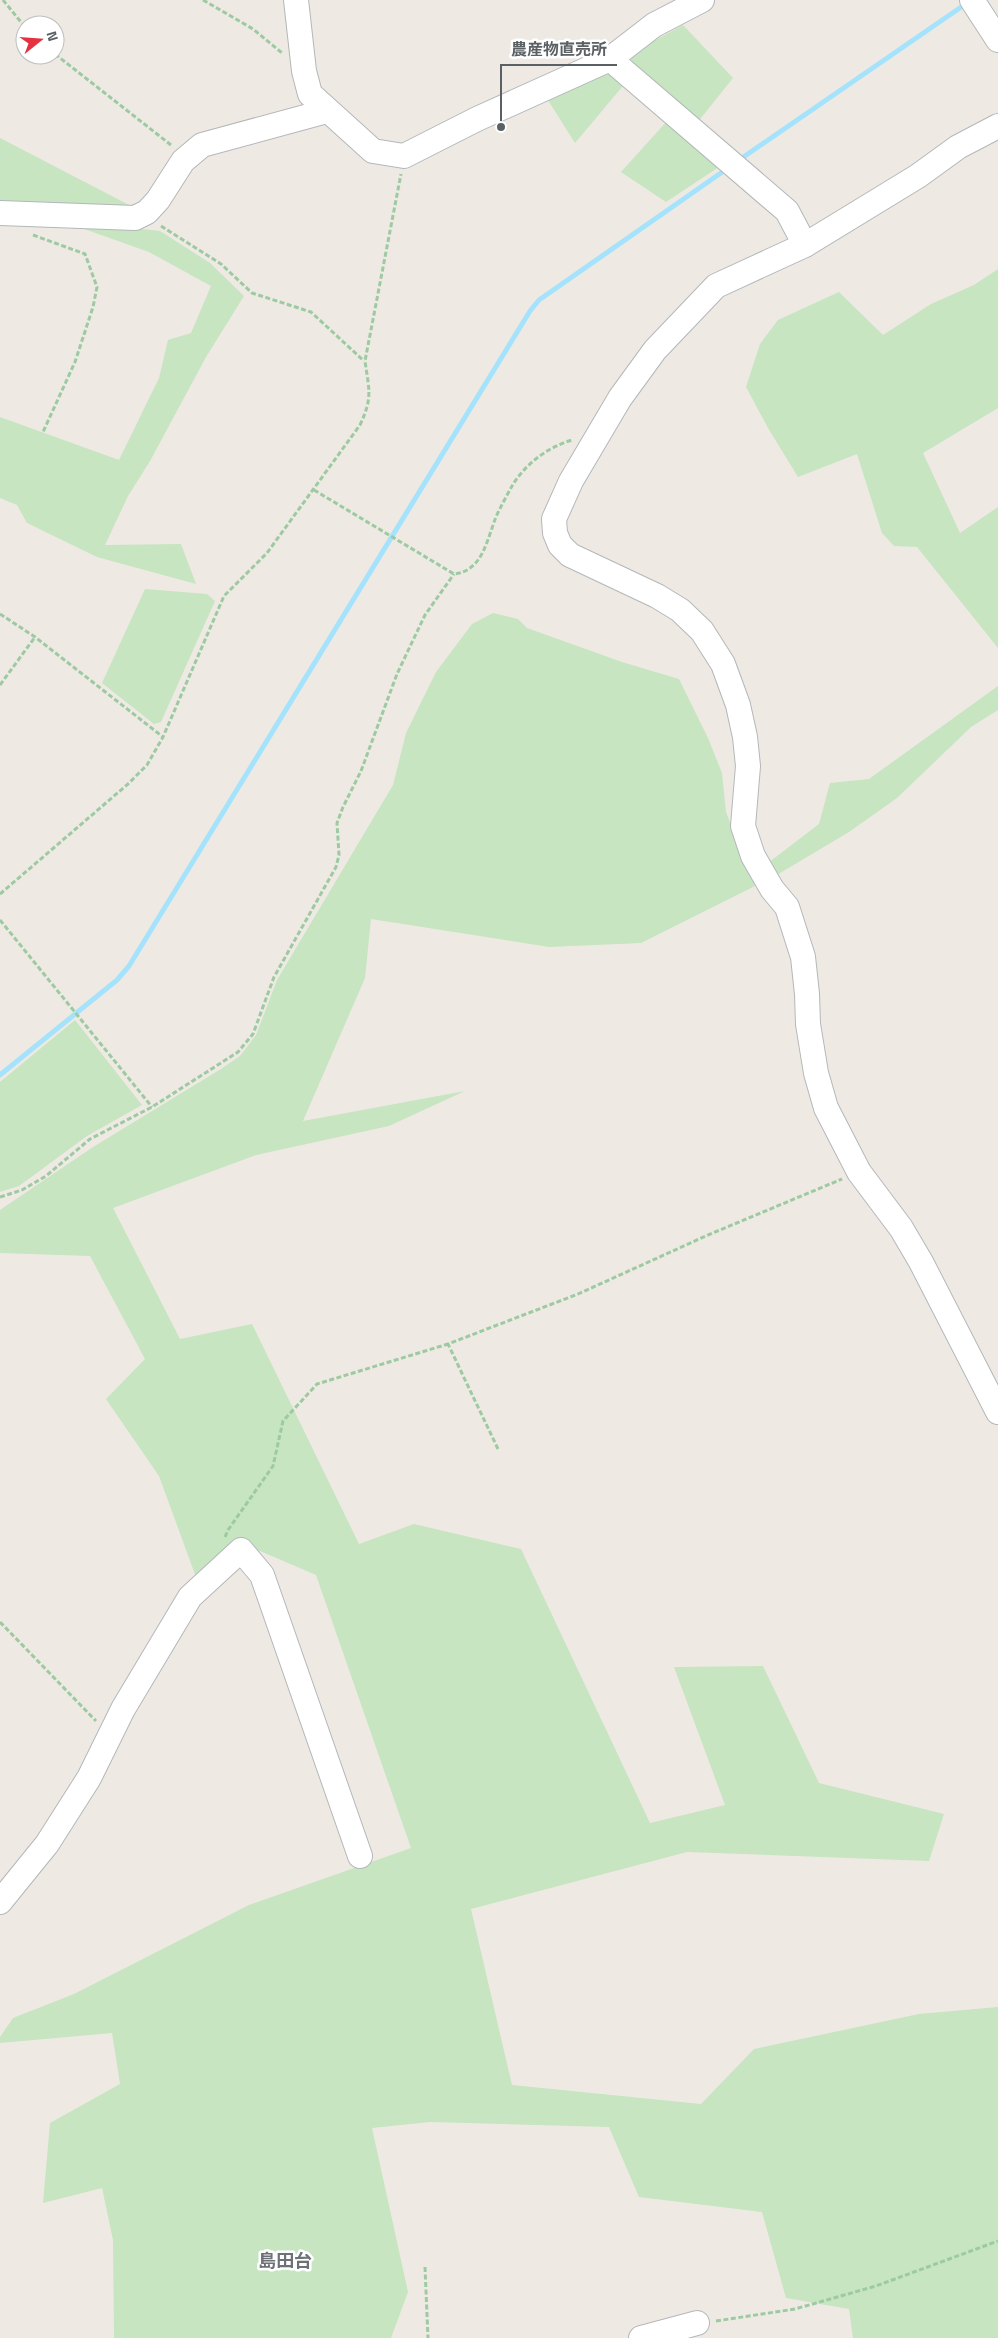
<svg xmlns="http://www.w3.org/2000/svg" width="998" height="2338" font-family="'Titillium Web','Noto Sans JP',sans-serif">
<rect width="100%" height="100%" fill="#eeeae3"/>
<!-- green -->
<g fill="#c6e5c0">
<polygon points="683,25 733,78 697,123 634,69 630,54"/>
<polygon points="602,72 614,73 627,81 575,143 546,97"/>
<polygon points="668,120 722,165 666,202 621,172"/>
<polygon points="0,138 133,207 0,205"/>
<polygon points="56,219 160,231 210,263 244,296 206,357 150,461 128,496 105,545 181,544 196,584 97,557 27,523 17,505 0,498 0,417 119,460 159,378 168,340 191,333 211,286 149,252"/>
<polygon points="998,269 998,408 923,453 960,533 998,507 998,648 917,547 894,546 882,533 857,454 798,477 768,428 746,387 760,344 778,320 839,292 883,335 931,304 974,285"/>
<polygon points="145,589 207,594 215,601 161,722 154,724 102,683"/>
<polygon points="493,613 518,619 527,628 622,662 679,679 708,738 722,773 726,812 755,886 641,943 549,947 371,919 365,978 303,1121 465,1091 389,1126 256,1155 113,1208 180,1339 252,1324 359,1544 414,1524 521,1549 650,1823 725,1805 674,1667 763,1666 819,1783 944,1814 929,1861 687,1852 471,1909 512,2085 701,2104 754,2049 919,2014 998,2007 998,2338 853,2338 849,2309 786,2298 762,2212 639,2197 609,2127 430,2122 372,2128 408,2292 391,2338 114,2338 113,2240 102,2188 43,2203 50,2123 120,2084 112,2033 0,2043 0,2037 13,2018 74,1994 249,1905 411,1848 316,1575 260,1551 196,1577 159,1476 106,1399 145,1359 90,1256 0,1253 0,1210 93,1147 221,1069 240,1056 256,1035 277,980 393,785 406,733 436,672 472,624"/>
<polygon points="998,686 998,710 971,727 897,798 849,832 775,876 768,863 819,824 830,783 869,779"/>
<polygon points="75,1020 142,1105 87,1136 19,1186 0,1192 0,1082"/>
</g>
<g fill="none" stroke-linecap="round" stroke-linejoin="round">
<!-- stream -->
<g stroke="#a5e3fc" stroke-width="5">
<polyline points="739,160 967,3"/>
<polyline points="0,1075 117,980 129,966 530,311 539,300 728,168"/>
</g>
<defs>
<g id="minor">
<polyline points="296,0 304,71 310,94 373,151 404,156 477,119 610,59 654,25 702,0"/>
<polyline points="972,0 998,40"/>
<polyline points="610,59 787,211 805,245"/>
<polyline points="998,126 958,147 918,176 805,245 716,286 655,350 620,398 571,481 554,519 555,533 560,545 570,555 657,596 680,610 702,631 723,664 738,705 745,737 748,766 743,826 753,856 772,889 787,907 803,957 807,994 808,1024 816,1073 826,1108 859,1172 901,1228 921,1262 998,1412"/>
<polyline points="0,213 135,218 147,212 158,200 183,161 202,145 327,111"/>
<polyline points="0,1902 47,1844 89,1778 123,1709 190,1597 241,1550 262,1575 360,1856"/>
<polyline points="641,2338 697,2323"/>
</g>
</defs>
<!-- minor casing -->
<use href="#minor" stroke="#b4b7ba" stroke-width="26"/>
<!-- path -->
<g stroke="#9dcaa2" stroke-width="3" stroke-dasharray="5 2.5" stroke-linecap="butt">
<polyline points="3,0 25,27"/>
<polyline points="203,0 253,29 282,53"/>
<polyline points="55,54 171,145"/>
<polyline points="161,226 221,264 252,293 311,312 364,361"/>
<polyline points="33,235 85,254 97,287 93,307 75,362 43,432"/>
<path d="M314,490L454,574C483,571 487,539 496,517C501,506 507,495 512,486C525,464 548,447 572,440"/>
<polyline points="0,614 35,637 163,737"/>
<polyline points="0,685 35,637"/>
<path d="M0,894L128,784L147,765L163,737L224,596L267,553L360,425C373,397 369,390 365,361L401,174"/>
<polyline points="0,920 152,1107"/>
<polyline points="0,1197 22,1190 46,1176 90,1139 152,1107 238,1052 253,1034 274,977 336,867 339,855 337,823 343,807 361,771 397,674 425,615 454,574"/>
<polyline points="498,1449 448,1344 578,1294 708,1235 842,1179"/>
<polyline points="225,1537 228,1530 273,1466 283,1421 317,1384 448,1344"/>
<polyline points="0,1622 96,1721"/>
<polyline points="425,2267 428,2338"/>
<polyline points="716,2321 795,2309 876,2286 998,2241"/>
</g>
<!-- minor -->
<use href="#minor" stroke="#fff" stroke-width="24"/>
</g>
<g text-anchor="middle" stroke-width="5" stroke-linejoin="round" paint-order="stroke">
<!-- quarter labels -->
<g font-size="18" font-weight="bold" fill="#6c7275" stroke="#fff">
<text x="285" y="2267">島田台</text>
</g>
</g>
<!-- callouts -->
<path fill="none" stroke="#5b6064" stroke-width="2" d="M501 127L501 65H617"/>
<circle fill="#5b6064" stroke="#fff" stroke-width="2" cx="501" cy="127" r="5"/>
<g font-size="16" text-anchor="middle" font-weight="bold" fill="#5b6064" stroke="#fff" stroke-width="5" stroke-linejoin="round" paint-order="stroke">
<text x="559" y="55">農産物直売所</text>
</g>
<!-- north arrow -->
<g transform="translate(40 40) rotate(73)"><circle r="24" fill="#ffffff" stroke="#bdbfc1"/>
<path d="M0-4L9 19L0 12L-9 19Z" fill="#e33340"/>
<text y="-8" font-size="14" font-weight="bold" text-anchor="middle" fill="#5b6064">N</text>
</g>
</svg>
